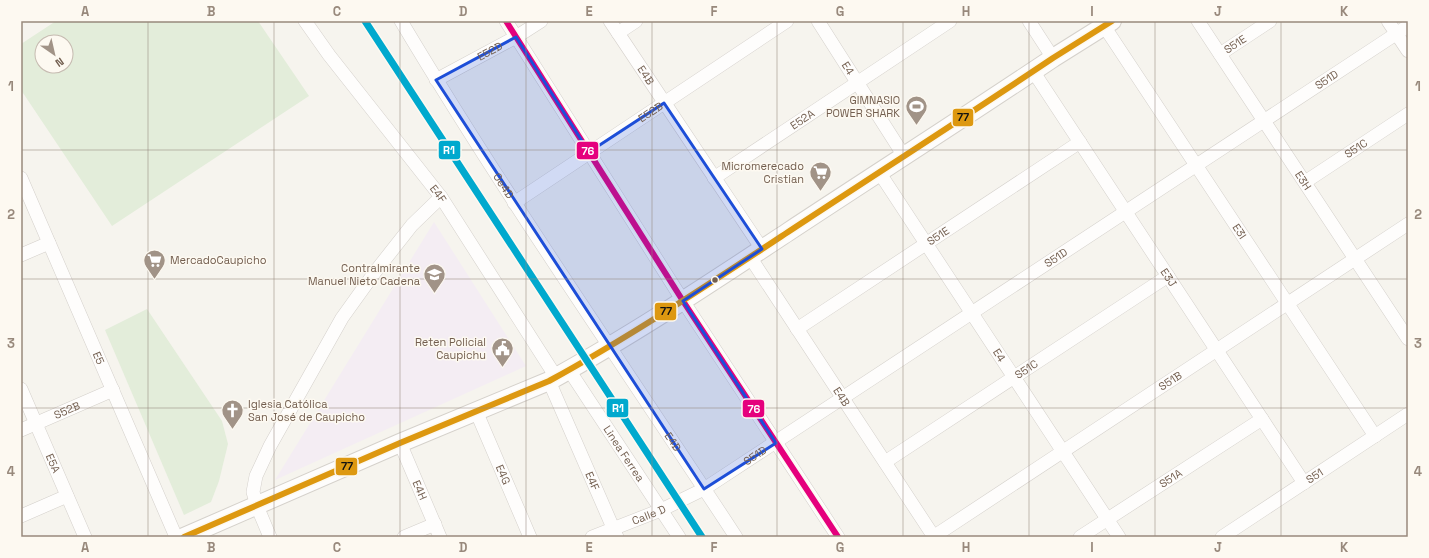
<svg xmlns="http://www.w3.org/2000/svg" width="1429" height="558" font-family="'Space Grotesk',sans-serif">
<rect width="100%" height="100%" fill="#f6f4ee"/>
<!-- education -->
<polygon fill="#f4edf3" points="434,222 526,366 275,480"/>
<!-- green -->
<g fill="#e3edda" fill-rule="evenodd">
<path d="M56,21H258L309,96L112,226L21,90V44ZM42,42H66V66H42Z"/>
<polygon points="147,309 222,421 228,444 219,481 211,502 184,515 105,330"/>
</g>
<g fill="none" stroke-linecap="round" stroke-linejoin="round">
<defs>
<g id="minor">
<path id="s1" d="M305,21L329,55L441,197L556,377"/>
<path id="s2" d="M401,21C506,197 624,366 736,537"/>
<polyline points="506,21 683,301 838,537"/>
<path id="s3" d="M610,21L762,249"/>
<path id="s4" d="M818,21L904,156"/>
<polyline points="1029,21 1053,58"/>
<path id="s5" d="M1198,21L1408,339"/>
<polyline points="1388,21 1408,51"/>
<path id="s6" d="M1104,26L1375,436"/>
<polyline points="618,33 636,21"/>
<path id="s7" d="M1220,54L1270,21"/>
<path id="s8" d="M1033,71L1304,483"/>
<path id="s9" d="M436,80L516,37L541,21"/>
<path id="s10" d="M879,172L1119,537"/>
<path id="s11" d="M21,178L176,537"/>
<path id="s12" d="M714,178L950,21"/>
<path id="s13" d="M1305,182L1408,114"/>
<path id="s14" d="M514,203L787,21"/>
<polyline points="21,255 49,243"/>
<path id="s15" d="M750,257L934,537"/>
<path id="s16" d="M797,329L1080,142"/>
<path id="s17" d="M569,370L679,537"/>
<path id="s18" d="M549,381L617,537"/>
<path id="s19" d="M21,389L85,537"/>
<path id="s20" d="M476,411L530,537"/>
<path id="s21" d="M21,430L113,390"/>
<path id="s22" d="M400,443L440,537"/>
<path id="s23" d="M885,462L1168,276"/>
<polyline points="21,516 67,496"/>
<polyline points="270,537 257,506 253,492 256,476 270,446 342,318 375,272 412,225 441,197"/>
<polyline points="404,537 435,524"/>
<path id="s24" d="M592,537L661,510L704,489L1408,26"/>
<path id="s25" d="M933,537L1408,224"/>
<path id="s26" d="M1080,537L1262,419"/>
<path id="s27" d="M1222,537L1408,414"/>
</g>
<path id="secondary" d="M184,537L400,443L549,381C631,336 709,284 788,232C876,174 965,117 1053,58L1112,21"/>
</defs>
<!-- minor casing -->
<use href="#minor" stroke="#d4d0cb" stroke-width="14"/>
<!-- secondary casing -->
<use href="#secondary" stroke="#d5d1cb" stroke-width="20"/>
<!-- minor -->
<use href="#minor" stroke="#fefdfc" stroke-width="13"/>
<!-- secondary -->
<use href="#secondary" stroke="#fefdfc" stroke-width="18"/>
<defs>
<polyline id="bus-1" points="506,21 683,301 838,537"/>
<path id="bus-2" d="M184,537L400,443L549,381C631,336 709,284 788,232C876,174 965,117 1053,58L1112,21"/>
</defs>
<!-- bus-1 casing -->
<use href="#bus-1" stroke="#fdf9f1" stroke-width="9"/>
<!-- bus-2 casing -->
<use href="#bus-2" stroke="#fdf9f1" stroke-width="9"/>
<!-- bus-1 -->
<use href="#bus-1" stroke="#e5007d" stroke-width="6"/>
<!-- bus-2 -->
<use href="#bus-2" stroke="#dd9810" stroke-width="6"/>
<defs>
<polyline id="rail-1" points="365,21 702,537"/>
</defs>
<!-- rail-1 casing -->
<use href="#rail-1" stroke="#fdf9f1" stroke-width="10"/>
<!-- rail-1 -->
<use href="#rail-1" stroke="#00a9ce" stroke-width="7"/>
</g>
<!-- marked area -->
<path fill="#1d4ed8" fill-opacity="0.2" stroke="#1d4ed8" stroke-width="3" stroke-linejoin="round" d="M516,37L589,152L664,103L762,249L683,301L776,443L704,489L436,80Z"/>
<!-- grid -->
<path fill="none" stroke="#98897c" stroke-width="1" stroke-opacity="0.55" d="M148,21V537M274,21V537M400,21V537M526,21V537M652,21V537M777,21V537M903,21V537M1029,21V537M1155,21V537M1281,21V537M21,150H1408M21,279H1408M21,408H1408"/>
<!-- icons -->
<defs>
<symbol id="stadium-pin" viewBox="-11 -11 22 30"><path d="M0 17L-7.5 6A9.5 9.5 0 1 1 7.5 6Z" fill="#a19387" stroke="#fdf9f1"/><path d="M0-5a6.5 5 0 1 0 0 10a6.5 5 0 1 0 0-10ZM-3.5-1.8h7v3.6h-7Z" fill="#fff"/></symbol>
<symbol id="supermarket-pin" viewBox="-11 -11 22 30"><path d="M0 17L-7.5 6A9.5 9.5 0 1 1 7.5 6Z" fill="#a19387" stroke="#fdf9f1"/><path d="M-6-5.5h2.5l.6 2H6L4.5 2H-2.5L-4.4-4H-6ZM-1.5 3.2a1.3 1.3 0 1 0 .1 0ZM3 3.2a1.3 1.3 0 1 0 .1 0Z" fill="#fff"/></symbol>
<symbol id="school-pin" viewBox="-11 -11 22 30"><path d="M0 17L-7.5 6A9.5 9.5 0 1 1 7.5 6Z" fill="#a19387" stroke="#fdf9f1"/><path d="M0-5L7-2L0 1L-7-2ZM-4 1L0 2.5L4 1V4Q0 6-4 4Z" fill="#fff"/></symbol>
<symbol id="civic-pin" viewBox="-11 -11 22 30"><path d="M0 17L-7.5 6A9.5 9.5 0 1 1 7.5 6Z" fill="#a19387" stroke="#fdf9f1"/><path d="M-.6-6.5H3V-4.5H.6V-3L4-1V1h2V6H-6V1h2V-1L-.6-3ZM-1.2 2.5V6h2.4V2.5Z" fill="#fff"/></symbol>
<symbol id="church-pin" viewBox="-11 -11 22 30"><path d="M0 17L-7.5 6A9.5 9.5 0 1 1 7.5 6Z" fill="#a19387" stroke="#fdf9f1"/><path d="M-1.2-6h2.4v3.5h3.3v2.4h-3.3V6h-2.4V-.1h-3.3v-2.4h3.3Z" fill="#fff"/></symbol>
</defs>
<g fill-rule="evenodd">
<use href="#stadium-pin" x="904" y="94" width="25" height="34"/>
<use href="#supermarket-pin" x="808" y="160" width="25" height="34"/>
<use href="#supermarket-pin" x="142" y="248" width="25" height="34"/>
<use href="#school-pin" x="422" y="262" width="25" height="34"/>
<use href="#civic-pin" x="490" y="336" width="25" height="34"/>
<use href="#church-pin" x="220" y="398" width="25" height="34"/>
</g>
<!-- markers -->
<circle fill="#735f50" stroke="#fdf9f1" stroke-width="1.5" cx="715" cy="280" r="3.5"/>
<g text-anchor="middle" stroke-width="3" stroke-linejoin="round" paint-order="stroke">
<!-- street labels -->
<g font-size="11" fill="#735f50" stroke="#fdf9f1">
<text dy="4" stroke="none"><textPath href="#s7" startOffset="18">S51E</textPath></text>
<text dy="4" stroke="none"><textPath href="#s9" startOffset="61">E52D</textPath></text>
<text dy="4" stroke="none"><textPath href="#s4" startOffset="56">E4</textPath></text>
<text dy="4" stroke="none"><textPath href="#s3" startOffset="65">E4B</textPath></text>
<text dy="4" stroke="none"><textPath href="#s24" startOffset="867">S51D</textPath></text>
<text dy="4" stroke="none"><textPath href="#s14" startOffset="164">E52B</textPath></text>
<text dy="4" stroke="none"><textPath href="#s12" startOffset="106">E52A</textPath></text>
<text dy="4" stroke="none"><textPath href="#s13" startOffset="61">S51C</textPath></text>
<text dy="4" stroke="none"><textPath href="#s5" startOffset="191">E3H</textPath></text>
<text dy="4" stroke="none"><textPath href="#s2" startOffset="194">Oe4D</textPath></text>
<text dy="4" stroke="none"><textPath href="#s1" startOffset="218">E4F</textPath></text>
<text dy="4" stroke="none"><textPath href="#s6" startOffset="246">E3I</textPath></text>
<text dy="4" stroke="none"><textPath href="#s16" startOffset="169">S51E</textPath></text>
<text dy="4" stroke="none"><textPath href="#s24" startOffset="543">S51D</textPath></text>
<text dy="4" stroke="none"><textPath href="#s8" startOffset="247">E3J</textPath></text>
<text dy="4" stroke="none"><textPath href="#s10" startOffset="219">E4</textPath></text>
<text dy="4" stroke="none"><textPath href="#s11" startOffset="196">E5</textPath></text>
<text dy="4" stroke="none"><textPath href="#s23" startOffset="169">S51C</textPath></text>
<text dy="4" stroke="none"><textPath href="#s25" startOffset="284">S51B</textPath></text>
<text dy="4" stroke="none"><textPath href="#s15" startOffset="167">E4B</textPath></text>
<text dy="4" stroke="none"><textPath href="#s21" startOffset="50">S52B</textPath></text>
<text dy="4" stroke="none"><textPath href="#s2" startOffset="501">E4D</textPath></text>
<text dy="4" stroke="none"><textPath href="#s17" startOffset="100">Linea Ferrea</textPath></text>
<text dy="4" stroke="none"><textPath href="#s24" startOffset="183">S51D</textPath></text>
<text dy="4" stroke="none"><textPath href="#s19" startOffset="81">E5A</textPath></text>
<text dy="4" stroke="none"><textPath href="#s20" startOffset="69">E4G</textPath></text>
<text dy="4" stroke="none"><textPath href="#s27" startOffset="111">S51</textPath></text>
<text dy="4" stroke="none"><textPath href="#s26" startOffset="108">S51A</textPath></text>
<text dy="4" stroke="none"><textPath href="#s18" startOffset="109">E4F</textPath></text>
<text dy="4" stroke="none"><textPath href="#s22" startOffset="51">E4H</textPath></text>
<text dy="4" stroke="none"><textPath href="#s24" startOffset="61">Calle D</textPath></text>
</g>
<!-- poi labels -->
<g font-size="11" fill="#735f50" stroke="#fdf9f1" text-anchor="end">
<text x="900" y="104">GIMNASIO<tspan x="900" dy="13">POWER SHARK</tspan></text>
<text x="804" y="170">Micromerecado<tspan x="804" dy="13">Cristian</tspan></text>
<text x="170" y="264" text-anchor="start">MercadoCaupicho</text>
<text x="420" y="272">Contralmirante<tspan x="420" dy="13">Manuel Nieto Cadena</tspan></text>
<text x="486" y="346">Reten Policial<tspan x="486" dy="13">Caupichu</tspan></text>
<text x="248" y="408" text-anchor="start">Iglesia Católica<tspan x="248" dy="13">San José de Caupicho</tspan></text>
</g>
</g>
<g stroke="#fdf9f1" stroke-width="1.5">
<rect x="952" y="108" width="22" height="19" rx="4" fill="#dd9810"/>
<rect x="438" y="140" width="23" height="20" rx="4" fill="#00a9ce"/>
<rect x="576" y="141" width="23" height="19" rx="4" fill="#e5007d"/>
<rect x="654" y="302" width="23" height="19" rx="4" fill="#dd9810"/>
<rect x="606" y="398" width="23" height="20" rx="4" fill="#00a9ce"/>
<rect x="742" y="399" width="23" height="19" rx="4" fill="#e5007d"/>
<rect x="335" y="457" width="23" height="19" rx="4" fill="#dd9810"/>
</g>
<g font-size="11" text-anchor="middle" font-weight="bold" fill="#fff">
<text x="449" y="154">R1</text>
<text x="588" y="155">76</text>
<text x="618" y="412">R1</text>
<text x="754" y="413">76</text>
</g>
<g font-size="11" text-anchor="middle" font-weight="bold" fill="#111">
<text x="963" y="121">77</text>
<text x="666" y="315">77</text>
<text x="347" y="470">77</text>
</g>
<!-- border -->
<rect width="1429" height="558" fill="none" stroke="#fdf9f1" stroke-width="44"/>
<!-- north arrow -->
<g transform="translate(54 54) rotate(146)"><circle r="19" fill="#fdf9f1" stroke="#c6bbb1"/>
<path d="M0-3L7 15L0 10L-7 15Z" fill="#a19387"/>
<text y="-6" font-size="11" font-weight="bold" text-anchor="middle" fill="#735f50">N</text>
</g>
<rect x="22" y="22" width="1385" height="514" fill="none" stroke="#98897c" stroke-width="1.5"/>
<g font-size="13" text-anchor="middle" font-weight="bold" fill="#98897c">
<text x="85" y="16">A</text>
<text x="211" y="16">B</text>
<text x="337" y="16">C</text>
<text x="463" y="16">D</text>
<text x="589" y="16">E</text>
<text x="714" y="16">F</text>
<text x="840" y="16">G</text>
<text x="966" y="16">H</text>
<text x="1092" y="16">I</text>
<text x="1218" y="16">J</text>
<text x="1344" y="16">K</text>
<text x="11" y="91">1</text>
<text x="1418" y="91">1</text>
<text x="11" y="219">2</text>
<text x="1418" y="219">2</text>
<text x="11" y="348">3</text>
<text x="1418" y="348">3</text>
<text x="11" y="476">4</text>
<text x="1418" y="476">4</text>
<text x="85" y="552">A</text>
<text x="211" y="552">B</text>
<text x="337" y="552">C</text>
<text x="463" y="552">D</text>
<text x="589" y="552">E</text>
<text x="714" y="552">F</text>
<text x="840" y="552">G</text>
<text x="966" y="552">H</text>
<text x="1092" y="552">I</text>
<text x="1218" y="552">J</text>
<text x="1344" y="552">K</text>
</g>
</svg>
